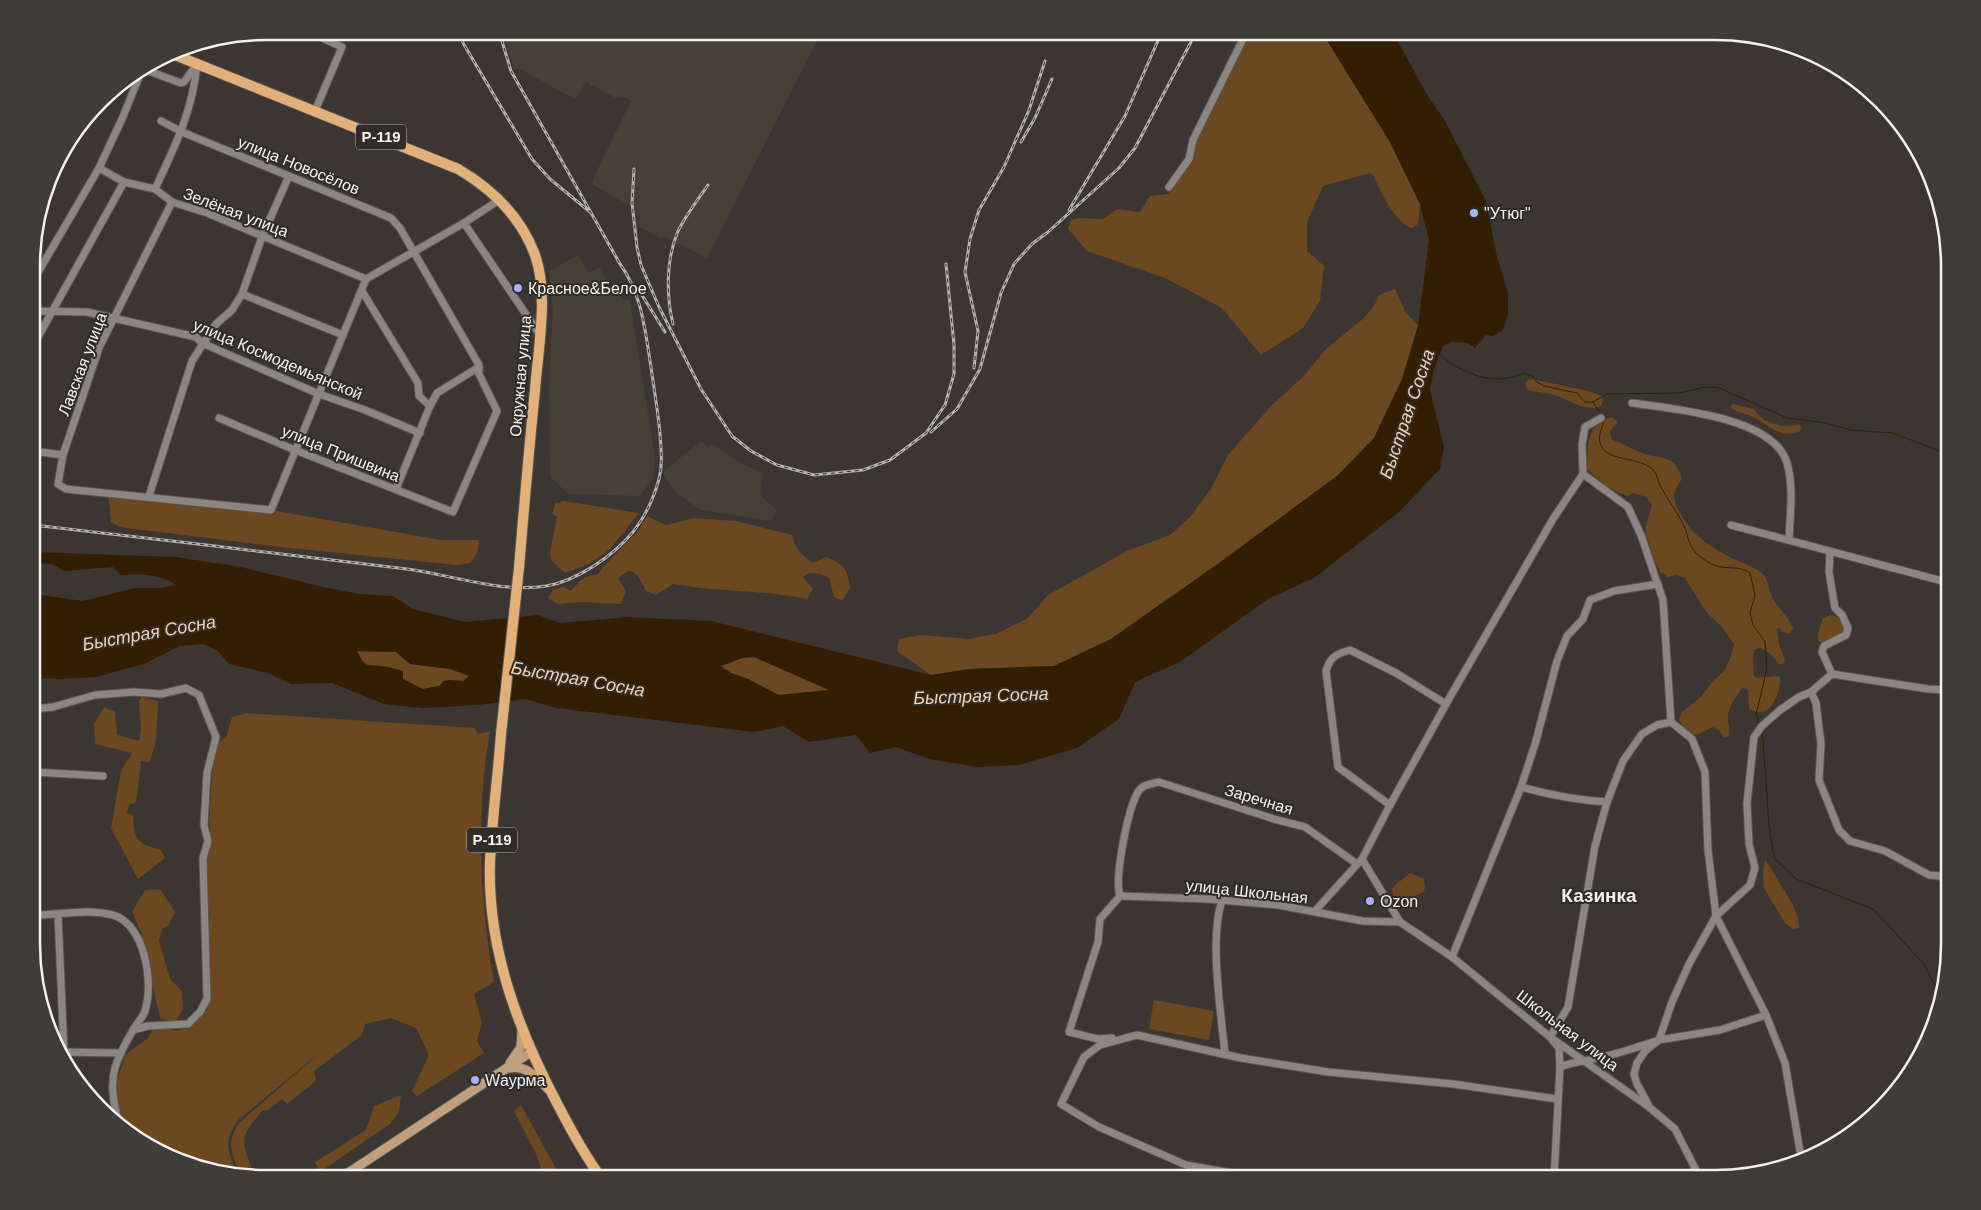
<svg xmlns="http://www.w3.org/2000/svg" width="1981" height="1210" font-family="Arial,sans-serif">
<rect width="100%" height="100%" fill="#3b3632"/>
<!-- built -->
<g fill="#484037">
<polygon points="502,31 822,31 707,258 664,236 662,239 636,225 641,217 634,213 636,209 593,185 592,181 631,101 624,97 616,98 586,82 575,99 520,69 514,69"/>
<polygon points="578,255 589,273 599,267 612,289 615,288 622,299 630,300 655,458 653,478 640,496 569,494 550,477 549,385 553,308 549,271"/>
<polygon points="701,441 708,447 713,444 740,463 763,473 760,495 777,510 771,521 701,510 676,493 664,476 664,471"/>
</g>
<!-- green -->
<g fill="#6b4820">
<path d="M1251,31H1321L1390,142L1420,204L1418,224L1412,228C1394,223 1381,191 1373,175L1370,173L1323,186L1307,222V251L1324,266L1320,301L1303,328L1261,355L1222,308L1165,278L1087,251L1068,229L1071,220L1079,218L1103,219L1117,209L1140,212L1150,196L1168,194L1194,158L1195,144Z"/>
<polygon points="1395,289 1405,311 1418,326 1402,379 1374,438 1337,476 1219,563 1111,639 1054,666 970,669 931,675 897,651 899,639 921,635 968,639 996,634 1028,618 1048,595 1127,551 1170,535 1190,517 1211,489 1228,455 1272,405 1303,377 1326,349 1364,318 1374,306 1379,295"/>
<path d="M1532,379L1588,391L1602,396L1603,400L1601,406C1583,413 1568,398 1551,394C1543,392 1535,393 1527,389L1525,384L1527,380Z"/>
<path d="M1733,404L1753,409L1764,420L1775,424L1782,426L1800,425L1802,428L1800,431C1779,440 1769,424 1753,417C1746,413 1738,413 1731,408V406Z"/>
<path d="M1612,417L1618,422L1610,431L1611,439C1621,443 1630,448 1640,452C1660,461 1675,452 1682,479C1673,492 1671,498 1680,513C1691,534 1712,549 1734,559C1744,564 1756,567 1764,575C1768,580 1769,591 1772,597C1778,608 1788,616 1793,628L1790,634L1783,632L1780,628L1777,629L1779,645L1785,659L1783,664H1778L1771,654L1761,648L1755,649C1751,658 1755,665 1753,674L1756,678L1775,676L1780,677C1781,688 1774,711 1761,712C1757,713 1752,710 1749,709L1748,689L1742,688C1737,696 1729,705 1728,715C1727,722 1731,729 1729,736L1724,738L1720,731L1713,727L1696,735L1687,731L1679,720L1682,712L1701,697L1713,681L1725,670L1731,656L1734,644L1721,626L1707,613L1685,578L1676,575L1668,577L1660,572L1652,554L1645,529L1652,505L1646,497L1633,493L1628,496C1611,491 1600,480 1587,469C1588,444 1585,427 1612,417Z"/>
<path d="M108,492L271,510L441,540H478C480,550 477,555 470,563L457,565L289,548L120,527L111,522Z"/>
<polygon points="563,501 639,513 610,549 589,564 565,573 551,560 550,551 557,517 552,514 556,502 559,503"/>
<path d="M647,516L666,525L693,518L736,521L792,535C795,548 801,555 813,563L826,557C845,565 848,569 850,589L842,600L834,597L829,578L821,574L809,573L803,577L813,589L807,599C763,590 718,592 673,584L656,595L646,591L638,576L630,570L618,578L626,591L621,604L582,602L558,604L548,598L553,590L563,586L570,591L585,577L598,574L605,565L638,531Z"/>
<path d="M1830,615C1838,616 1842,620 1845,626L1843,634L1823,644L1818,641V633L1823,618Z"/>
<polygon points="357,651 396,652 410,664 451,669 470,676 463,682 450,680 444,681 439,686 423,689 409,683 381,666 371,667 363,662"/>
<path d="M754,657C780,667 804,680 830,690L779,695L748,679L731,673L720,666L742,658Z"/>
<path d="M142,697L158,701L156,740L150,762L141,761L136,802L129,805L127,813L133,815C134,837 136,845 160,849L165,858L138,879L111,828L121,771L132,753L95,744L94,724L104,707L115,712L117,735L139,741L141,729L139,701Z"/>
<path d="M246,713L474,728L478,734L490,731C487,750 484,769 483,788C478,852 483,918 494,982L474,994L482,1023L477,1041L484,1053L417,1096L412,1091L429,1055L416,1028L391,1018L365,1024L362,1035L314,1071L316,1081L287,1104L282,1099L267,1111L263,1110C238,1139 241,1140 254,1174L267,1179L240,1174C232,1153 226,1145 238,1124L323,1050L238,1120C222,1144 228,1148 237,1174L191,1166L136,1139L132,1135L135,1133L132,1124L126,1128L124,1127L118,1109L115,1090L117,1082L125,1055L148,1038L153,1029L172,1027V1031L190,1028L207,1010L210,1001L206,858L212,841L209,821L212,774L218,744L227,735L232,717Z"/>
<polygon points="1765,859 1793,905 1798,918 1799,928 1793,929 1785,923 1764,888 1763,873"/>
<path d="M1410,873L1424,879L1425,886L1424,892L1408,899L1398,901L1393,897L1392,889C1397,882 1404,879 1410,873Z"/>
<polygon points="160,889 175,912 168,926 162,929 159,941 170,979 182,991 183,1009 176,1021 169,1021 160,1018 141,932 132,912 145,890"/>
<polygon points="1154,1000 1214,1011 1209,1040 1149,1029"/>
<polygon points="401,1095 399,1112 390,1124 320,1172 315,1162 366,1130 374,1106"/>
<polygon points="521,1105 559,1174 562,1179 548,1179 541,1168 536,1154 514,1111"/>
</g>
<!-- water -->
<path fill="#331e03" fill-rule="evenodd" d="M1321,31H1392L1428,96L1445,121L1486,201L1497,257L1508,292V315L1503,330L1493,336L1486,335L1475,348L1467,343L1451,342L1443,346L1434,369L1430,390L1444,447L1440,469L1399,512L1314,578L1268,599L1180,662L1135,682L1119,719L1077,748L1019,765L977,767L929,759L896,747L870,753L856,735L809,742L783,726L755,732L556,708L526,699L478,705L423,708L384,704L332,683L291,684L268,673L229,664L217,650L203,644L180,646L144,664L96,677L59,679L33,678V594L83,601L134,588H158L176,585C160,573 140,574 121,575L113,567L64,571L52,564L33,563V552L176,557L241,567L319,586L359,594L393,596L413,609L466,622L538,615L560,623L628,617L711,621L931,675L970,669L1054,666L1111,639L1219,563L1337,476L1374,438L1402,379L1418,326L1429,240L1420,204L1390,142ZM357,651L396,652L410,664L450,669L469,676L463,681L450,680L444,681L439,686L423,689L403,679V671C396,669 389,667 382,666C365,664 366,669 357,651ZM754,657L829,690L779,695L748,679L731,673L721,666L742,658Z"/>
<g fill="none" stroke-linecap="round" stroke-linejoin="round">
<!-- stream -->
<g stroke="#331e03" stroke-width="1">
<path d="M1440,355C1463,374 1494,387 1524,373L1532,376L1537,382L1544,386L1577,393L1585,402H1593L1607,394L1678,393L1706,387L1719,388L1787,418L1826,423L1850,430L1893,433L1942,452"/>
<polyline points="1593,402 1602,416"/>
<path d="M1604,420C1603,427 1598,433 1600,442C1603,463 1641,455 1654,471C1657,475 1658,480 1660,485C1667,500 1678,512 1685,528C1688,536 1688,544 1695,552C1701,558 1712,566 1721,567C1732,569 1740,566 1750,573L1755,595L1750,613L1753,625L1765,642L1767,668L1756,715L1760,726"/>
<polyline points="1761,732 1763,739 1769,826 1774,858 1796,879 1873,909 1924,964 1940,996 1941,1002"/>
<polyline points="1904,1080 1905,1065 1929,1036"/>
</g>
<defs>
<g id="minor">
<polyline points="307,31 342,47 315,111"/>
<polyline points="161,121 182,132 391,218 400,228 479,365 479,374 497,411 453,512 295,450 219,418"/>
<polyline points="99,168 124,182 155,189 172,202 207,213 366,279"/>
<polyline points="1169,187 1189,159 1193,140 1247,31"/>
<path d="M155,189C175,146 192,113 197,65"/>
<polyline points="172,202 99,348 63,455 58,484 66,489 271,510 366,279 464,223 499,200"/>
<polyline points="464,223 540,335"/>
<polyline points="33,281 99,168 122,119 141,72 146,70 181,83 184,82 197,64"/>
<polyline points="362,291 418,383 419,396 430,406 396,489"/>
<polyline points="242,294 343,335"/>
<polyline points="33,311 87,312 196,337 202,343 319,394 365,410 420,433"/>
<polyline points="33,346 124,182"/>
<path d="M1632,403C1673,409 1774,417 1787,463C1794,487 1790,515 1789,539"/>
<polyline points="430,406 437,393 479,367"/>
<polyline points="1949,426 1946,433 1945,447 1949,549 1946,582 1949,590"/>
<polyline points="33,451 63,455"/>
<polyline points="1583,474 1628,507 1641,535 1663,600 1671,722 1692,739 1705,772 1708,850 1716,916 1766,1015 1785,1063 1801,1157"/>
<polyline points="149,496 192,361 216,324 232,310 242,294 262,237 289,176"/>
<polyline points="1731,525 1946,582"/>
<polyline points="1830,552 1829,572 1835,608 1842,615 1848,628 1846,635 1824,646 1822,652 1832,674 1811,692 1816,703 1821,744 1819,780 1839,830 1850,841 1885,851 1929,875 1949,877"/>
<polyline points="1832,674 1928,689 1949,690"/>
<polyline points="33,709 53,707 95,695 134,692 161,694 186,688 199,695 216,737 207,773 204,825 208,841 203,858 207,999 200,1012 188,1024 148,1026 133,1030"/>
<polyline points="33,772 103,776"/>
<path d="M1521,787C1550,795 1578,800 1607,802"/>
<path d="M1390,805L1338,767L1326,671C1330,657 1336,654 1350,650L1396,673L1446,704"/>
<polyline points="1362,859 1400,922 1452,957 1550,1037 1649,1107 1675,1129 1696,1170 1698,1178"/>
<path d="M1120,896C1114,877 1128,809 1138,792C1143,784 1151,784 1159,782L1274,819L1305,827L1357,864"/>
<polyline points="1120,896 1208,899 1278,905 1363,921 1400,922"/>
<path d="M1222,901C1209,938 1221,1013 1225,1054"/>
<polyline points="1315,911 1362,859 1390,805 1450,697 1553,519 1583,474 1582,444 1585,427 1601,418"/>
<path d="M33,915C59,915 87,908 113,915C145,924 154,983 145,1011C143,1017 138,1022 135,1027C127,1040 119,1054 115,1068C110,1086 114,1103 118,1121"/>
<polyline points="58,915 64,1052"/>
<polyline points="1452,957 1521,787 1536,741 1557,661 1567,636 1583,619 1590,600 1614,591 1658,584"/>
<polyline points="1112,1038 1098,1039 1069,1032 1098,942 1100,919 1120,896"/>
<polyline points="60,1052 121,1053"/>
<path d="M1560,1067C1574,1061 1588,1061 1602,1057C1622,1053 1640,1046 1659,1040L1672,1002L1689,964L1716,916L1750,885L1755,868L1749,844L1747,803L1754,737L1762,726L1780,710L1799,697L1811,692"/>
<polyline points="1648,1104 1637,1084 1634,1074 1637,1063 1645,1051 1659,1040 1720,1030 1766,1015"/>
<polyline points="1259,1178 1186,1165 1099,1127 1061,1104 1084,1057 1100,1045 1137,1035 1241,1058 1328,1072 1453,1084 1557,1099"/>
<polyline points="1554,1178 1560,1067 1559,1048 1550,1037 1568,1007 1595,846 1607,802 1623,761 1642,734 1657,725 1671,722"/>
</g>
<g id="major">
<polyline points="510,1063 521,1047 522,1030"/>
<path d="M509,1068C527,1065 536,1077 548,1089"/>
<polyline points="339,1179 531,1052"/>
</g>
<g id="highway">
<path d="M170,53L458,169C492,189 521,217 535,255C549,294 538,349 535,390C529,449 524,508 519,568"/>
<path d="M501,734C498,776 492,819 490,862C487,949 519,1032 559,1107C572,1132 585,1156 602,1179"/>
</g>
</defs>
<!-- minor casing -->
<use href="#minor" stroke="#595551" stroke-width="9"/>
<!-- major casing -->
<use href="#major" stroke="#595551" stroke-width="11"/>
<!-- highway casing -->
<use href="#highway" stroke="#595551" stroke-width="12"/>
<!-- minor -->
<use href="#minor" stroke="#8b8681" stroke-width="7"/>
<!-- major -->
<use href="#major" stroke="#c09f7c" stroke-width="9"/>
<!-- highway -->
<use href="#highway" stroke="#e4b079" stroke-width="10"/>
<defs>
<g id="rail">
<polyline points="460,31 463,43 532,159 550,179 590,212"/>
<polyline points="1021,142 1035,118 1052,79"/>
<polyline points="634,169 632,203 637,247 641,265 659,307 701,389 732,436 751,451 777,465 814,475 863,470 890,460 926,433 945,405 954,374 954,345 946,264"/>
<polyline points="1069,210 1125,116 1160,36"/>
<polyline points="640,292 665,332"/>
<path d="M673,324C666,295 666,259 678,231C686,215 698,199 708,185"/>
<polyline points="974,368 978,331 965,272 970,239 979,210 1004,167 1029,110 1045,61"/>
<polyline points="931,432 957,409 980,369 1001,293 1014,264 1032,244 1048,232 1119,168 1135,148 1191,42"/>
<path d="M33,525C158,539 282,554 407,569C452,575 500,593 546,586C577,581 613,556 633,532C645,517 654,497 659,479C663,464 661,449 660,434C658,411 654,389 651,367C645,330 642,294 620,264L511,71L499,31"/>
</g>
</defs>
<!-- rail casing -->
<use href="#rail" stroke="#b5b1ae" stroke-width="3"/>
<!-- rail -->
<use href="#rail" stroke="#302c28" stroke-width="1" stroke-dasharray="4" stroke-linecap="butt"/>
<defs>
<polyline id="highway-bridge" points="501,734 519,568"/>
</defs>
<!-- highway-bridge casing -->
<use href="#highway-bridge" stroke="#595551" stroke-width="12" stroke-linecap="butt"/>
<!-- highway-bridge -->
<use href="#highway-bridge" stroke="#e4b079" stroke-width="10"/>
</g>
<!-- markers -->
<g fill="#a7b1fc" stroke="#302c28" stroke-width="2">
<circle cx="1474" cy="213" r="5"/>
<circle cx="518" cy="288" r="5"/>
<circle cx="1370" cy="901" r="5"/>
<circle cx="475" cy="1080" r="5"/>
</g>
<g text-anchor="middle" stroke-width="4" stroke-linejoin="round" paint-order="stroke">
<!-- shield labels -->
<g fill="#302c28" stroke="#b9b6b3" stroke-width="1">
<rect x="356" y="124.5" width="50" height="25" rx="4"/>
<rect x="467" y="827.5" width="50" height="25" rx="4"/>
</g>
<g font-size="15" font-weight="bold" fill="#f4f1ee">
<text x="381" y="142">Р-119</text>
<text x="492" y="845">Р-119</text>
</g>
<!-- street labels -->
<g font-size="16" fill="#f4f1ee" stroke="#302c28">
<text transform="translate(299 165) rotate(22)" y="6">улица Новосёлов</text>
<text transform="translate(236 212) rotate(21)" y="6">Зелёная улица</text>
<text transform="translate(278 359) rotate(23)" y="6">улица Космодемьянской</text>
<text transform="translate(82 364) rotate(-69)" y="6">Лавская улица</text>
<text transform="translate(520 376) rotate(-85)" y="6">Окружная улица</text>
<text transform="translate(341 453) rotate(22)" y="6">улица Пришвина</text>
<text transform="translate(1259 799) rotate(17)" y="6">Заречная</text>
<text transform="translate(1247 891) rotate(6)" y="6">улица Школьная</text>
<text transform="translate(1568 1030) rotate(37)" y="6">Школьная улица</text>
</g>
<!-- poi labels -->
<g font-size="16" fill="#f4f1ee" stroke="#302c28" text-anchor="start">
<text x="1484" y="219">"Утюг"</text>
<text x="528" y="294">Красное&amp;Белое</text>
<text x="1380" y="907">Ozon</text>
<text x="485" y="1086">Wаурма</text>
</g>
<!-- water labels -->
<g font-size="18" font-style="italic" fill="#f5d1ab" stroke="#302c28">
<text transform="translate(1407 414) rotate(-71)" y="6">Быстрая Сосна</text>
<text transform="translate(149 633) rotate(-10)" y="6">Быстрая Сосна</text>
<text transform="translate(578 679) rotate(10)" y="6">Быстрая Сосна</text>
<text transform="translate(981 696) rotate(-2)" y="6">Быстрая Сосна</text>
</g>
<!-- quarter labels -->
<g font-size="19" font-weight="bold" fill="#f4f1ee" stroke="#302c28">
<text x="1599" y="902">Казинка</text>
</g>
</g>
<!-- crop -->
<path d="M0 0H1981V1210H0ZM266 40H1715A226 226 0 0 1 1941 266V944A226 226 0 0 1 1715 1170H266A226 226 0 0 1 40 944V266A226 226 0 0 1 266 40Z" fill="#403c38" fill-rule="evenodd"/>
<path fill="none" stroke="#f4f1ee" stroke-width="2.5" d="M266 40H1715A226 226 0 0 1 1941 266V944A226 226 0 0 1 1715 1170H266A226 226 0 0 1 40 944V266A226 226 0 0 1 266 40Z"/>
</svg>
